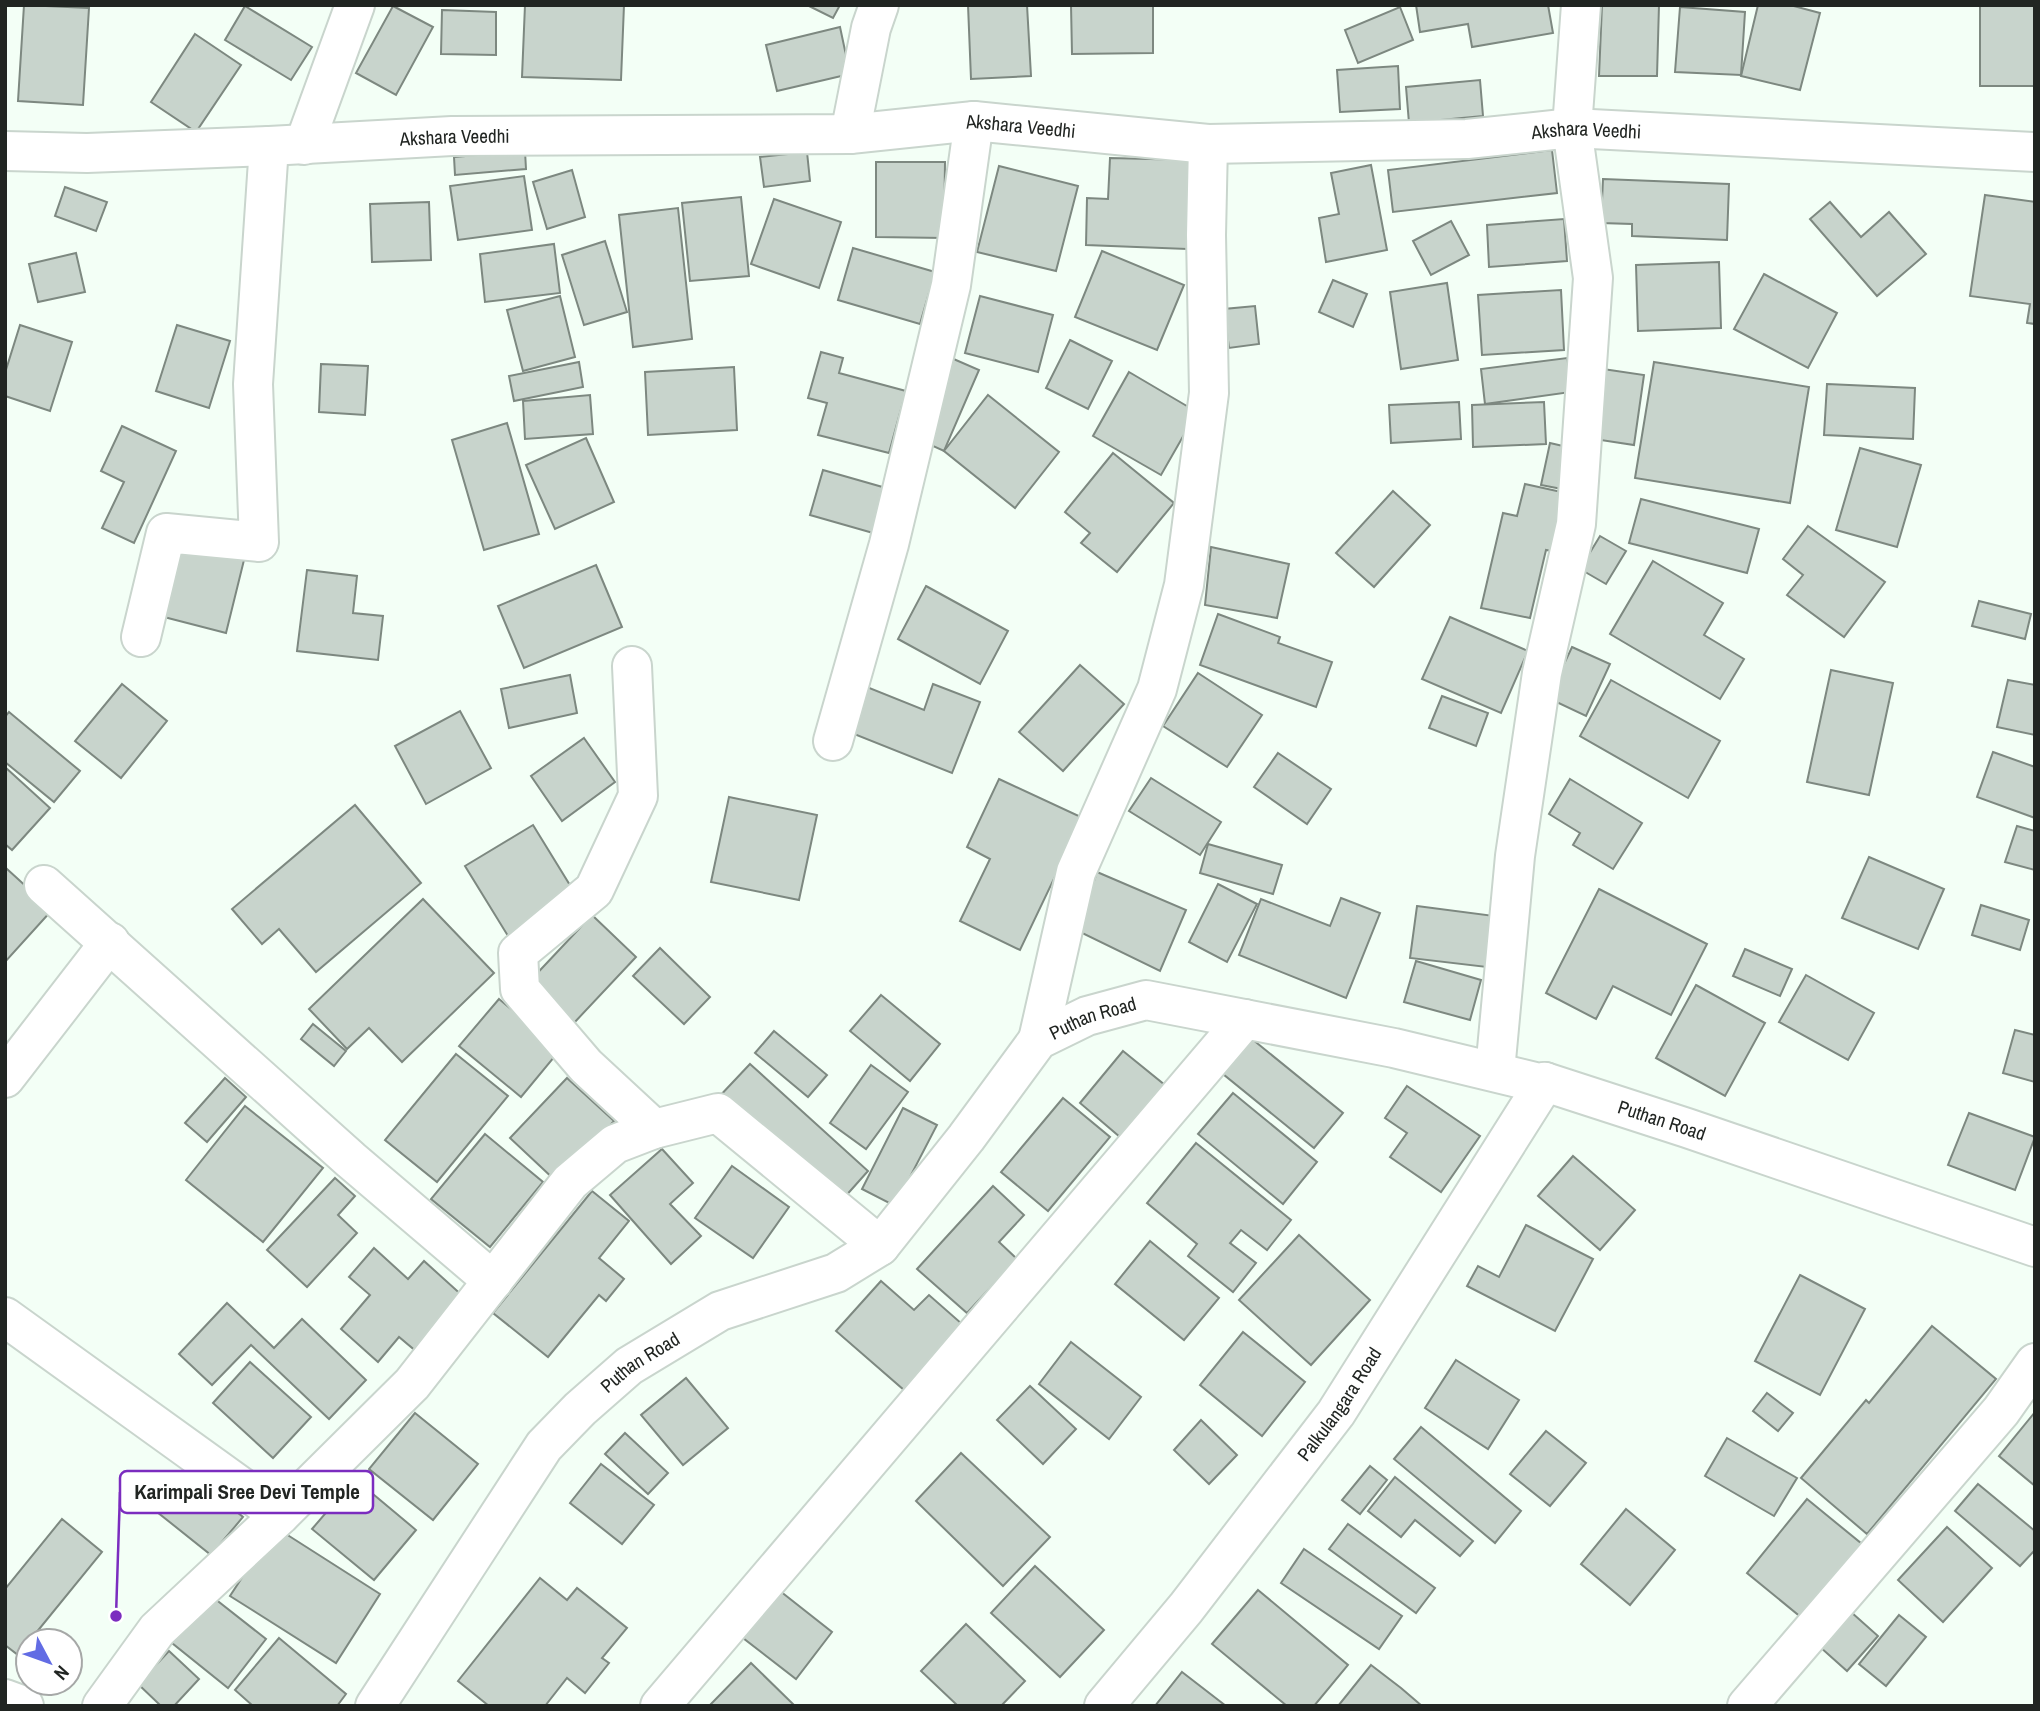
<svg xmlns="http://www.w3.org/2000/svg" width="2040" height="1711" font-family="'Archivo Narrow',sans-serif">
<rect width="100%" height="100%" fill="#f3fff6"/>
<!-- building -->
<g fill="#c8d4cc" stroke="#7d8880" stroke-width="2">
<polygon points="24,5 89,8 83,105 18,101"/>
<polygon points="525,5 624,5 621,80 522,77"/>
<polygon points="807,5 840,5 833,18"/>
<polygon points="968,5 1027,5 1031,76 971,79"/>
<polygon points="1071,5 1153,5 1153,53 1072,54"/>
<polygon points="1416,5 1548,5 1553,33 1472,47 1468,24 1420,32"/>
<polygon points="1602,5 1659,5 1657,76 1599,76"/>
<polygon points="1758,5 1790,5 1820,13 1800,90 1741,76"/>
<rect x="1980" y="5" width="55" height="81"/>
<polygon points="245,6 312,47 291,80 225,40"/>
<polygon points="393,6 433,27 396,95 356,73"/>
<polygon points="1400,7 1413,40 1358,63 1345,30"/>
<polygon points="1680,7 1745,12 1741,75 1675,72"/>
<polygon points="442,10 496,12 496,55 441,54"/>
<polygon points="840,27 850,74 777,91 766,45"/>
<polygon points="195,34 241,65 196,132 151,102"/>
<polygon points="1398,66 1400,109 1340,112 1337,70"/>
<polygon points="1480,80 1483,116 1409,123 1406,87"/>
<polygon points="1552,150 1557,193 1393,212 1388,170"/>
<polygon points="525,151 526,169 455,175 454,157"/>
<polygon points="807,152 810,181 764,187 760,157"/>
<polygon points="1110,158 1190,160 1187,249 1086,245 1087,198 1108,199"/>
<polygon points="876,162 945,162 944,238 876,237"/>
<polygon points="1371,165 1387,250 1326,262 1319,218 1339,214 1331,173"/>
<polygon points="999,166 1078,186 1056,271 977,252"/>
<polygon points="572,170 585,217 547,229 533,182"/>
<polygon points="524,176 532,230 458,240 450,186"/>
<polygon points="1603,179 1729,184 1727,240 1632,236 1632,224 1601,223"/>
<polygon points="65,187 107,202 96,231 55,216"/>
<polygon points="1985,195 2035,202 2035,324 2027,323 2030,304 1970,296"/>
<polygon points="741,197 749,276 690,281 682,203"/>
<polygon points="774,199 841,222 819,288 751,264"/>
<polygon points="429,202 431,260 372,262 370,204"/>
<polygon points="1830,202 1861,237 1889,212 1926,254 1877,296 1810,219"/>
<polygon points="678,208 692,339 633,347 619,215"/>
<polygon points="1564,219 1567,261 1489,267 1487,225"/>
<polygon points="1451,221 1469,255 1431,275 1413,241"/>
<polygon points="605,241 627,312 584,325 562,255"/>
<polygon points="554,244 560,293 485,302 480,254"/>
<polygon points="853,248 935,272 920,324 838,300"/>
<polygon points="1102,251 1184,285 1157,350 1075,317"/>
<polygon points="76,253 85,292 38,302 29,264"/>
<polygon points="1719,262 1721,328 1638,331 1636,265"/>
<polygon points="1764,274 1837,313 1808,368 1734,329"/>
<polygon points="1333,280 1367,294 1353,327 1319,312"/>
<polygon points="1447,283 1458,360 1401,369 1390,292"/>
<polygon points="1561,290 1564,350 1482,355 1478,295"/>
<polygon points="560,296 575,357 523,371 507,310"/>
<polygon points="980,296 1053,315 1038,372 965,353"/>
<polygon points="1255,306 1259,344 1229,348 1224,309"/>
<polygon points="20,325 72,342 50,411 5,396 5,373"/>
<polygon points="177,325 230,341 209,408 156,391"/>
<polygon points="1070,340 1112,361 1088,409 1046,388"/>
<polygon points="821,352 843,358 839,373 906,391 889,453 818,435 827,403 808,398"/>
<polygon points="949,357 979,370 944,451 913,437"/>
<polygon points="1567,358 1571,392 1485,404 1481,369"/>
<polygon points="579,362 583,387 514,401 509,376"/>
<polygon points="1654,362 1809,387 1790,503 1635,478"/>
<polygon points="321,364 368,366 365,415 319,412"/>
<polygon points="734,367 737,430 648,435 645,372"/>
<polygon points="1603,369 1644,375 1634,445 1594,439"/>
<polygon points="1129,372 1197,412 1161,475 1093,436"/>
<polygon points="1827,384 1915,388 1913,439 1824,435"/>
<polygon points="590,395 593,434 525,439 523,401"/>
<polygon points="988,395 1059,452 1015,508 944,451"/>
<polygon points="1459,402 1461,439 1391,443 1389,405"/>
<polygon points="1544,402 1546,444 1473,447 1472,405"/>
<polygon points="507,423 539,534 484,550 452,440"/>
<polygon points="122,426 176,451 134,543 102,528 124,482 101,471"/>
<polygon points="586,438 614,502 555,529 526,465"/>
<polygon points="1550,443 1576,449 1567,490 1541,485"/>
<polygon points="1860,448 1921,465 1897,547 1836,530"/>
<polygon points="1113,453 1174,503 1117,572 1081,543 1090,533 1065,512"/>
<polygon points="823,470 886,488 873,533 810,515"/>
<polygon points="1525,484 1566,493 1552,551 1546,550 1530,618 1481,608 1503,513 1517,516"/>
<polygon points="1393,491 1430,525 1374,587 1336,553"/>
<polygon points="1641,499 1759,529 1747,573 1629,543"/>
<polygon points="1808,526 1885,582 1844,637 1787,595 1803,575 1783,559"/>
<polygon points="1600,536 1626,551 1606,584 1580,569"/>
<polygon points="183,545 244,560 226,633 164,617"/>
<polygon points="1211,547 1289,564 1277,618 1205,605"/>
<polygon points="1653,561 1723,603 1704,635 1744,659 1720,699 1610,634"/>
<polygon points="596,565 622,627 524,668 498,606"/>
<polygon points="307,570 357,576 353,613 383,616 378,660 297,651"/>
<polygon points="926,586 1008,631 980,684 898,639"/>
<polygon points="1979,601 2031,614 2025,639 1972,626"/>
<polygon points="1218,614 1280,637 1278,643 1332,662 1316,707 1200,665"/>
<polygon points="1450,617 1528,651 1501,713 1422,679"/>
<polygon points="1572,647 1610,664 1586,716 1548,698"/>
<polygon points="1080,665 1124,704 1063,771 1019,732"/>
<polygon points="1831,670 1893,683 1869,795 1807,782"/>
<polygon points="1198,673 1262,715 1227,767 1163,726"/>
<polygon points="570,675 577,713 509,728 501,689"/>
<polygon points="1611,680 1720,741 1688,798 1580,736"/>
<polygon points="2008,680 2035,685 2035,735 1997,727"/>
<polygon points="122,684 167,721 121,778 75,741"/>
<polygon points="933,684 980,702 952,773 844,730 862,685 924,710"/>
<polygon points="1442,696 1488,713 1476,746 1429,728"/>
<polygon points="460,711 491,768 426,804 395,746"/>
<polygon points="9,712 80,771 54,802 5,762 5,717"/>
<polygon points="584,738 615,782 562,821 531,776"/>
<polygon points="1993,752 2035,767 2035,818 1977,797"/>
<polygon points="1278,753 1331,789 1307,824 1254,787"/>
<polygon points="5,767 50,808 12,850 5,844"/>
<polygon points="1151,778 1221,822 1200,855 1129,811"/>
<polygon points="999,779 1083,818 1020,950 960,921 990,859 967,847"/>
<polygon points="1570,779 1642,823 1613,869 1573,845 1580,833 1549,814"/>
<polygon points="729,797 817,815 799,900 711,882"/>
<polygon points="355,805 421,883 316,972 279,929 262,944 232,909"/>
<polygon points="533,825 576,895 508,936 465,866"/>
<polygon points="2017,826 2035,831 2035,870 2005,862"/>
<polygon points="1208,844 1282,865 1273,894 1200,873"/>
<polygon points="1869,857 1944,889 1918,949 1842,918"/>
<polygon points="7,869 52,910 5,962 5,871"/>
<polygon points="1097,872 1186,910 1160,971 1078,931"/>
<polygon points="1218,884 1257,904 1227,962 1189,942"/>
<polygon points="1599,889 1707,944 1671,1015 1613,986 1596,1019 1546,993"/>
<polygon points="1341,898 1380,913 1346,998 1239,955 1261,899 1330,926"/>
<polygon points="423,899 494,973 402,1062 369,1028 347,1049 309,1009"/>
<polygon points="1981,905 2029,920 2020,950 1972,935"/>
<polygon points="1417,906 1502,917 1495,968 1410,958"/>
<polygon points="592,915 636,957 573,1024 528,983"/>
<polygon points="660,948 710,997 684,1024 633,976"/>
<polygon points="1745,949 1792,969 1780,996 1733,976"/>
<polygon points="1416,961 1481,980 1470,1020 1404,1002"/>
<polygon points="1806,975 1874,1013 1848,1060 1779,1022"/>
<polygon points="1696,985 1765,1023 1725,1096 1656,1058"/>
<polygon points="881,995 940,1044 910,1081 850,1031"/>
<polygon points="499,999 560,1050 521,1097 459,1046"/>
<polygon points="313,1024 346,1051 334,1066 301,1039"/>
<polygon points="2015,1030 2035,1035 2035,1082 2003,1073"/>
<polygon points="774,1031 827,1075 808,1097 755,1053"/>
<polygon points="1252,1039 1343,1113 1314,1148 1223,1074"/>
<polygon points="1123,1051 1171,1090 1127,1143 1080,1103"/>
<polygon points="456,1054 508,1096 437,1182 385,1140"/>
<polygon points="750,1064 868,1171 835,1208 716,1100"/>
<polygon points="871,1065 908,1092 866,1149 830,1123"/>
<polygon points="225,1078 246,1097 207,1142 185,1123"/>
<polygon points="567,1078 614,1121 557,1182 510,1138"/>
<polygon points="1407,1086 1480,1136 1441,1192 1390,1157 1407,1133 1385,1118"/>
<polygon points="1233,1093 1317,1162 1283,1204 1198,1134"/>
<polygon points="1063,1098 1110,1137 1048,1211 1001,1172"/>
<polygon points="245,1106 323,1168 263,1242 186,1180"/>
<polygon points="903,1108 937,1125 895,1206 862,1189"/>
<polygon points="1969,1113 2035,1137 2015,1190 1948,1165"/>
<polygon points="485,1134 543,1182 490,1247 431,1199"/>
<polygon points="1196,1143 1291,1220 1267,1250 1241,1230 1230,1243 1256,1263 1233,1292 1188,1256 1197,1244 1147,1203"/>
<polygon points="662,1149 693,1183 670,1204 701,1236 671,1264 610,1195"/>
<polygon points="1573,1156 1635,1210 1600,1250 1538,1196"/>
<polygon points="732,1166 789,1207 753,1258 695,1218"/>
<polygon points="335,1178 355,1196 338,1215 357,1233 307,1287 267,1250"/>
<polygon points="993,1186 1024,1215 999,1242 1017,1259 967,1313 917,1269"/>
<polygon points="592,1191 629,1221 599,1258 624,1279 606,1301 599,1295 548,1357 493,1313"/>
<polygon points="1526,1225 1593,1259 1555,1331 1467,1286 1478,1266 1499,1277"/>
<polygon points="1299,1235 1370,1300 1311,1365 1239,1300"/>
<polygon points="1150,1241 1219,1298 1184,1340 1115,1284"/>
<polygon points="374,1248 408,1279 424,1261 465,1298 417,1352 399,1337 378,1362 341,1329 370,1295 349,1277"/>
<polygon points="1800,1275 1865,1309 1820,1395 1755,1361"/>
<polygon points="881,1281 914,1310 929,1295 962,1324 904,1390 836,1331"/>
<polygon points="227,1303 274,1348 302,1319 366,1380 329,1419 251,1345 212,1385 179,1354"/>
<polygon points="1932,1326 1996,1379 1867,1534 1801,1478 1866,1400 1869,1403"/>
<polygon points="1243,1332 1305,1382 1262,1436 1200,1385"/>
<polygon points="1071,1342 1141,1397 1109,1439 1039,1384"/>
<polygon points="1456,1360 1519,1400 1488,1449 1425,1408"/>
<polygon points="250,1362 311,1417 273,1458 213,1403"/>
<polygon points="686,1378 728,1428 683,1465 641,1415"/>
<polygon points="1030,1386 1076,1429 1043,1464 997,1420"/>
<polygon points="1767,1393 1793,1413 1778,1431 1753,1411"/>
<polygon points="2035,1412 2035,1486 1999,1456"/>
<polygon points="415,1413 478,1464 433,1520 369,1469"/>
<polygon points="1201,1420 1237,1455 1209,1484 1174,1450"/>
<polygon points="1421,1427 1521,1511 1495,1543 1394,1459"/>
<polygon points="1546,1431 1586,1463 1550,1506 1510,1474"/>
<polygon points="625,1433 668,1473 648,1494 605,1454"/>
<polygon points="1727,1438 1797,1478 1774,1516 1705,1476"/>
<polygon points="961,1453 1050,1537 1003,1586 916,1501"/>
<polygon points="601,1464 654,1505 622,1544 570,1503"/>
<polygon points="1370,1466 1387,1480 1360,1514 1342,1500"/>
<polygon points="184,1469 243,1517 211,1555 152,1508"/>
<polygon points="1395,1477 1473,1541 1460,1556 1415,1520 1401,1537 1368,1511"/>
<polygon points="355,1479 416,1530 374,1580 312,1529"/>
<polygon points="1978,1484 2035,1531 2035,1550 2020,1566 1955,1511"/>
<polygon points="1807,1499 1862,1544 1802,1618 1747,1573"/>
<polygon points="1626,1509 1675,1550 1630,1605 1581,1564"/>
<polygon points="62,1519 102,1552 18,1655 5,1645 5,1589"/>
<polygon points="1348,1524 1435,1588 1416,1613 1329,1549"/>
<polygon points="275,1527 380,1594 336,1663 230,1596"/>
<polygon points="1947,1527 1992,1568 1943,1622 1898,1580"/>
<polygon points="1304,1549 1402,1616 1379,1649 1281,1583"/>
<polygon points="1035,1566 1104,1630 1060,1677 991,1613"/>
<polygon points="540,1578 567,1600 577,1588 627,1628 602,1658 609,1663 585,1693 567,1678 545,1706 489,1706 458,1681"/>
<polygon points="1258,1590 1348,1665 1314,1706 1287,1706 1212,1644"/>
<polygon points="205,1591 266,1639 228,1688 167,1639"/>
<polygon points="780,1591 832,1632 796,1679 743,1638"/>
<polygon points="1851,1612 1878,1636 1847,1671 1820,1647"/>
<polygon points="1899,1615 1926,1637 1886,1686 1859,1664"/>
<polygon points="966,1624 1025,1681 1001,1706 958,1706 921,1671"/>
<polygon points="279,1638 346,1694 337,1706 253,1706 235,1690"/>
<polygon points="169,1651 199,1679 174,1706 161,1706 138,1684"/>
<polygon points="751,1663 795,1706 709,1706"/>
<polygon points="1371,1665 1401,1688 1422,1706 1338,1706"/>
<polygon points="1182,1672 1226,1706 1155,1706"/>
</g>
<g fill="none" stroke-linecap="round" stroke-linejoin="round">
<defs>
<g id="minor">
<polyline points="850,134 871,28 879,5"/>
<polyline points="304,145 355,5"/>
<polyline points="141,637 166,533 259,542 253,384 269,146"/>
<polyline points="632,666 638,796 594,890 518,953 520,989 586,1066 654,1129"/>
<polyline points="833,741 889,544 951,285 974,121"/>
<polyline points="44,885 351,1160 493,1281"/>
<polyline points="1038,1040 1076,872 1157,689 1184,585 1209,393 1206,235 1208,144"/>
<polyline points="1495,1071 1515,856 1542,673 1576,524 1593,278 1572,128 1581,5"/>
<polyline points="5,1078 110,942"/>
<polyline points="5,1317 280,1515"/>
<polyline points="5,1699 24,1706"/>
<polyline points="102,1706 157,1630 280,1515 412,1384 570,1182 615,1144 654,1129 718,1113 880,1246"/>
<polyline points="660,1706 1245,1019"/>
<path id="s1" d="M1104,1706L1186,1608L1336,1413L1545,1082"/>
<polyline points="1747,1706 2001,1411 2035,1363"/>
</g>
<g id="tertiary">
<path id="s2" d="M5,151L87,153L269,146L452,136L850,134L974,121L1208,144L1467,139L1572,128L2035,152"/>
<path id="s3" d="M375,1706L544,1446L580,1409L629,1366L720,1311L836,1273L880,1246L966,1138L1038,1040L1087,1016L1146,1000L1394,1048L1543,1084L1545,1082L1687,1128L2035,1247"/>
</g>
</defs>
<!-- minor casing -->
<use href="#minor" stroke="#c9d5cd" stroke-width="42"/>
<!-- tertiary casing -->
<use href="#tertiary" stroke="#c9d5cd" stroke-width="42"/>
<!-- minor -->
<use href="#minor" stroke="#fff" stroke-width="38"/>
<!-- tertiary -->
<use href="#tertiary" stroke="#fff" stroke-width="38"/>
</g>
<g text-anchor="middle" stroke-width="5" stroke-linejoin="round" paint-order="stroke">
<!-- street labels -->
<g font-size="19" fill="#212522" stroke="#fff">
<text dy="7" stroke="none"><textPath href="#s2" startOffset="1017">Akshara Veedhi</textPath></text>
<text dy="7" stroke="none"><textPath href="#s2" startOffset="1584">Akshara Veedhi</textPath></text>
<text dy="7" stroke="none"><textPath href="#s2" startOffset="450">Akshara Veedhi</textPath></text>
<text dy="7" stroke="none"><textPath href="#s3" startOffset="1026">Puthan Road</textPath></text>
<text dy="7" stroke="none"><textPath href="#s3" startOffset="1614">Puthan Road</textPath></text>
<text dy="7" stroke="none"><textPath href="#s3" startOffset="438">Puthan Road</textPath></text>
<text dy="7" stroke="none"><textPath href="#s1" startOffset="383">Palkulangara Road</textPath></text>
</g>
</g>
<!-- callouts -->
<path fill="none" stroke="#7b2cbf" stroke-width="2.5" d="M116 1616L120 1492"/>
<circle fill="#7b2cbf" stroke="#fff" stroke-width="2.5" cx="116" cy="1616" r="7"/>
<rect fill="#fff" stroke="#7b2cbf" stroke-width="2.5" x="120" y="1471" width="253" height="42" rx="7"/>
<g font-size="21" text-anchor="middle" font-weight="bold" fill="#212522">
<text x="247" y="1499">Karimpali Sree Devi Temple</text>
</g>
<!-- border -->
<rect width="2040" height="1711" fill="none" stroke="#212522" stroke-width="14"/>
<!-- north arrow -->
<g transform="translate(49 1662) rotate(131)"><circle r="33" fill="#ffffff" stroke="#a6a8a7" stroke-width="2"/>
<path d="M0-5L12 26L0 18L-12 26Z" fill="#626ce4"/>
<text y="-10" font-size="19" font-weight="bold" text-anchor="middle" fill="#212522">N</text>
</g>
</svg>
